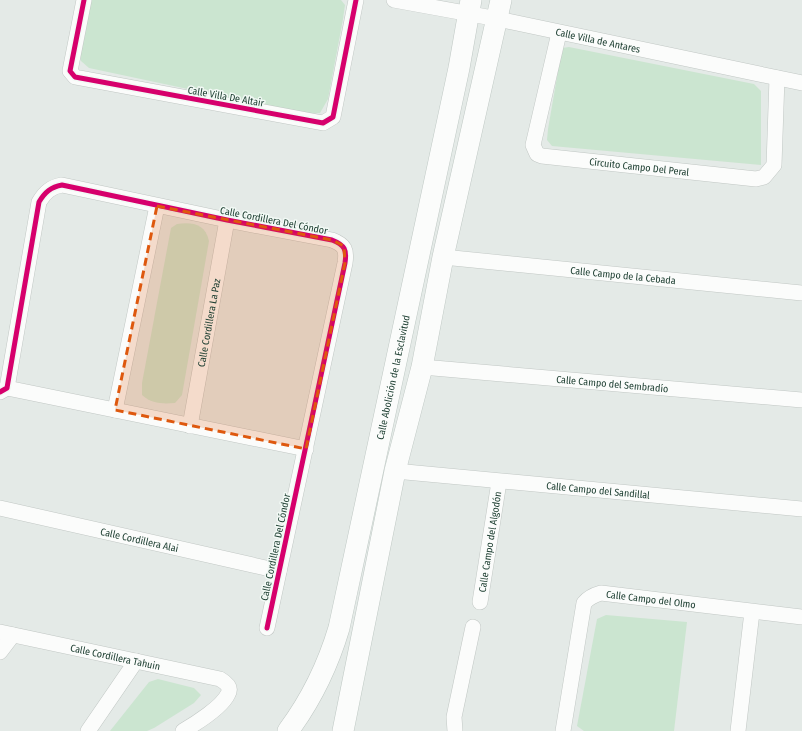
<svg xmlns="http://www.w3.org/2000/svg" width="802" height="731" font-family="'Fira Sans Condensed',sans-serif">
<rect width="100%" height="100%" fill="#e4eae7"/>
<!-- green -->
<g fill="#cbe5d0">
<polygon points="89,0 341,0 345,5 343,19 328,99 320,113 306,114 89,68 81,61 79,41"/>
<polygon points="569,47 754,84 761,91 761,165 552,146 547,140 548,129 562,48"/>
<path d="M177,224C193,222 205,224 209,241L182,395L175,403C163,404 152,404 142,395V383L171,228Z"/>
<polygon points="606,615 687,622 674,731 584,731 577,726 597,619"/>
<polygon points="158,679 194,688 201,695 194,703 154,728 147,731 110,731 149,682"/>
</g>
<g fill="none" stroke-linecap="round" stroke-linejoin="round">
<defs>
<g id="minor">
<polyline points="84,0 70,71 75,77 323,123 333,117 356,0"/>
<path id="s1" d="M394,0L498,19L802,83"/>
<path id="s2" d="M559,33L533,145L537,154L542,156L756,179L764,177L774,165L777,78"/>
<path id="s3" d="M443,257L802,293"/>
<path id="s4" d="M422,367L802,400"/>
<polyline points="7,388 306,449"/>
<path d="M0,392L7,388L39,202C45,192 51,187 62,185L227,220L332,240C345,245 347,250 345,263L267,628"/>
<polyline points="115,410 157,206"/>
<path id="s5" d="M190,426L227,220"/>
<path id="s6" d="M395,471L802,509"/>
<path id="s7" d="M0,508L279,571"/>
<path id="s8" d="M480,602L499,482"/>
<path id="s9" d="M0,632L220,679C225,682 232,687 228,694C222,707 195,724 183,731"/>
<polyline points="0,652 13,635"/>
<polyline points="88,731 136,661"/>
<polyline points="455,731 454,717 473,627"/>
<path id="s10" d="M563,731L584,603C589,597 594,595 601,593L802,617"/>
<polyline points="738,731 752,612"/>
</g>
<g id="secondary">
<path id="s11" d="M288,731C311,700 328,665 339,628L459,68L471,0"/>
<polyline points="343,731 395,471 422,367 443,257 501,0"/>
</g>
</defs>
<!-- minor casing -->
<use href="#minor" stroke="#c1c7c4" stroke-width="16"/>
<!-- secondary casing -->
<use href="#secondary" stroke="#bfc8c4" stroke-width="22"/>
<!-- minor -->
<use href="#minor" stroke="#fbfcfb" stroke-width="15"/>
<!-- secondary -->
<use href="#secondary" stroke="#fbfcfb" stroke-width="21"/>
<defs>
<g id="cycleway">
<polyline points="84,0 70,71 75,77 323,123 333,117 356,0"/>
<path d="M0,392L7,388L39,202C45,192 51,187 62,185L227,220L332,240C345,245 347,250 345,263L267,628"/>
</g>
</defs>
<!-- cycleway casing -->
<use href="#cycleway" stroke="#f2f9f5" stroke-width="8"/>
<!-- cycleway -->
<use href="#cycleway" stroke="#d6006c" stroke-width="5"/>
</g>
<!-- marked area -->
<path fill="#de580e" fill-opacity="0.2" stroke="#de580e" stroke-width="3" stroke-dasharray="8 5" stroke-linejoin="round" d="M157,206L332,240L344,246L345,263L306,449L115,410Z"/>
<g text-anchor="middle" stroke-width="3" stroke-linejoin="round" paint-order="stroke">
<!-- street labels -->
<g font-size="10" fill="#1f4033" stroke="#f2f9f5">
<text dy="4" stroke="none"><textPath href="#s1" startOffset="208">Calle Villa de Antares</textPath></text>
<text transform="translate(226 96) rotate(10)" y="4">Calle Villa De Altair</text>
<text dy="4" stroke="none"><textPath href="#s2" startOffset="228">Circuito Campo Del Peral</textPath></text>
<text transform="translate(274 220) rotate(11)" y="4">Calle Cordillera Del Cóndor</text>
<text dy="4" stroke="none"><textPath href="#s3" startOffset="181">Calle Campo de la Cebada</textPath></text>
<text dy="4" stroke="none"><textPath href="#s5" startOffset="105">Calle Cordillera La Paz</textPath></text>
<text dy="4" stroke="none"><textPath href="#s11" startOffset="372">Calle Abolición de la Esclavitud</textPath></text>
<text dy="4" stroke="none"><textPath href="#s4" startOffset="191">Calle Campo del Sembradío</textPath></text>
<text dy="4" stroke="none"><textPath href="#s6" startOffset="204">Calle Campo del Sandillal</textPath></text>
<text dy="4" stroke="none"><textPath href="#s7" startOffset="143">Calle Cordillera Alai</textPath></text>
<text dy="4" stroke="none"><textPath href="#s8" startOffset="61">Calle Campo del Algodón</textPath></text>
<text transform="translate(275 547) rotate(-78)" y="4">Calle Cordillera Del Cóndor</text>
<text dy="4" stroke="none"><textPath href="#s10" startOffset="200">Calle Campo del Olmo</textPath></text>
<text dy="4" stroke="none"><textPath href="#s9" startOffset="118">Calle Cordillera Tahuin</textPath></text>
</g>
</g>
</svg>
